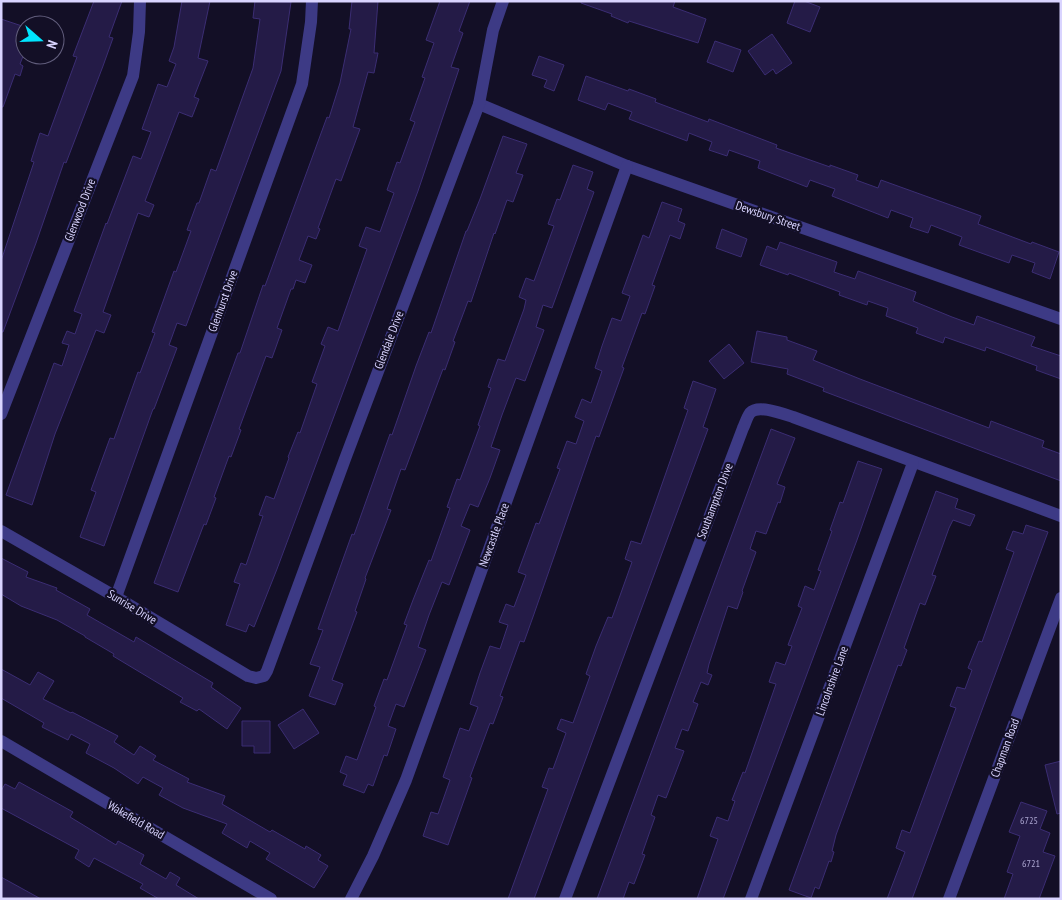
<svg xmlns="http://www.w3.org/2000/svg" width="1062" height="900" font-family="'PT Sans Narrow',sans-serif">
<rect width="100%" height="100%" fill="#130f26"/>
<!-- building -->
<g fill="#241b47" stroke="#3b2d73">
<polygon points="94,1 122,1 109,37 113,38 103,66 66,163 64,162 36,243 3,332 1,332 1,261 34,162 31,161 40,133 48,136 77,57 73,56"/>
<polygon points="182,1 210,1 198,58 208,61 194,97 199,99 192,117 179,112 145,201 154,205 149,217 138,213 103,312 111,315 104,333 96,330 55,434 32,505 6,495 54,363 62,366 69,345 62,343 67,331 75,334 82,314 74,311 106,223 107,224 133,156 141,159 151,132 142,129 158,84 167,87 176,64 169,61 174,47"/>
<polygon points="255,1 291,2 281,71 186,326 177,323 169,345 177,348 154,409 153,409 104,546 80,537 96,492 91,490 110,438 114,439 138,372 140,373 155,333 152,332 174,271 176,272 191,231 187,230 197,203 199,203 211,169 216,171 253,68 260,19 253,18"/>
<polygon points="352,1 378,1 374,53 378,53 374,73 368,72 353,127 360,129 341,181 336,179 318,228 320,229 316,239 308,236 299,260 312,265 305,283 296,280 293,289 291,289 277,328 282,330 272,358 266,356 239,429 241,430 231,457 229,456 214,497 216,498 206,525 204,524 178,592 154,583 238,353 240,353 263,285 265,286 327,117 329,118 340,83 351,29 349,29"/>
<polygon points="440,1 470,1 459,31 463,33 451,67 459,69 418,191 277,569 254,627 249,624 246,632 226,625 240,584 234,582 241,563 246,565 263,516 259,515 266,496 274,499 289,458 288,457 298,432 300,433 317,384 312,382 325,346 321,344 328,327 338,331 367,249 359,246 366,227 380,232 394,193 387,190 397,162 400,163 415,122 410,120 425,78 422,77 434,43 426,40"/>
<polygon points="581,1 675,1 673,7 706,19 698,43 629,21 628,23 611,16 612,14 581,3"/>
<polygon points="795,1 804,1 820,7 810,32 787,23"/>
<polygon points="1,19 25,27 25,51 20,64 23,66 20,76 15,74 3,107 1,107"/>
<polygon points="772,34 792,63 776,74 773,69 765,75 748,51"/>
<polygon points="715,41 741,50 733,72 707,62"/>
<polygon points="539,56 564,65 554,91 544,87 547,80 532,75"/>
<polygon points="586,76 628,91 629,89 656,99 655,102 708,122 709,119 777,145 776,148 830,167 830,165 858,175 856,180 878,188 881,180 981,216 978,224 1031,244 1032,242 1059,252 1050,279 1032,272 1035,263 1012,255 1009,263 959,245 962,237 931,225 928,233 910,227 913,218 891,210 888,218 832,196 835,189 810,180 807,187 758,168 760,161 729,150 727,156 709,150 712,142 689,133 687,141 629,119 632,112 608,103 605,110 578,100"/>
<polygon points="503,136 527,144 516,173 523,175 513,202 507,200 495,234 494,233 471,302 468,301 453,341 455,342 445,370 443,369 405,470 401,469 387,509 391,510 365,578 366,579 355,611 357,612 332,680 343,684 335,705 309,696 320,667 310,664 323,630 318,629 352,534 354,535 390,434 392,435 416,366 429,332 431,333 466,231 467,231 480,199"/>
<polygon points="573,165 593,172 587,189 594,192 552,308 543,305 536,327 544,330 525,381 516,378 502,415 491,447 500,450 490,478 478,507 470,504 461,526 470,530 449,585 442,582 429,615 418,647 426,650 404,707 396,704 388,726 396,729 387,756 384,755 373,786 368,784 364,793 343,785 347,775 340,772 346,756 357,760 376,707 374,706 384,679 387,680 407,625 404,624 413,600 429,560 431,561 450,508 447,507 457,479 460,480 480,426 478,425 491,388 488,387 498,359 505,361 524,309 526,300 519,297 526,278 534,281 554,226 548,224 557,199 560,200"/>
<polygon points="662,202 682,209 678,221 685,224 680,239 670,235 652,285 655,286 645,314 642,313 622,367 624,368 599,437 596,436 534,614 524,642 520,641 500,696 503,697 493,724 490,723 470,777 472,778 448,845 423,836 431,812 438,814 450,780 443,777 460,728 469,731 478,707 470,704 480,673 490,646 500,649 508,625 499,622 506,604 514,607 526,575 518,572 536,523 539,524 560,469 557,468 567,441 576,444 584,421 575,417 582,399 591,403 602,371 595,368 602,346 612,318 621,321 630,296 622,293 643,235 649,238"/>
<polygon points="722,229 747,239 741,257 716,248"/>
<polygon points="780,242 837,262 834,272 855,279 858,271 916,292 913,301 952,317 974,325 977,316 1035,337 1031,346 1061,356 1061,379 1036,370 1037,366 986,347 985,351 945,337 943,343 916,333 918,328 886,316 888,308 868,301 867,305 839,295 840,292 789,273 788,275 760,265 767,246 777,250"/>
<polygon points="757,331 787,337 787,340 817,351 813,360 860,379 989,428 991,421 1044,441 1042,447 1061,454 1061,481 823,391 824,388 787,374 788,369 751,362"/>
<polygon points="729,344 744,363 724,379 709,361"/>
<polygon points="693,381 716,389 703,427 708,429 534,899 508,899 548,789 542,787 549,768 553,769 566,733 557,729 561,719 573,723 590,676 586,674 596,646 608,617 612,618 632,562 625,559 631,541 641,544 688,410 684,408"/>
<polygon points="771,429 795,438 777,484 785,487 780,503 778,502 766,534 756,531 750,549 756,552 742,591 743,592 737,609 728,606 709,664 707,673 712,675 708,685 701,682 693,702 698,704 688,731 682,729 675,748 684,751 666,798 658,795 651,815 655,817 642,854 645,855 634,884 629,882 623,899 597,899"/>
<polygon points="858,461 882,469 857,540 723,899 697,899 718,839 710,836 717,817 728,821 735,801 732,800 743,772 745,773 776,684 769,682 776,662 785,665 792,646 788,645 802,608 798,606 805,586 814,590 821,571 818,570 832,531 830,530 840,502 843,503"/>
<polygon points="936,491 958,499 955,508 975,515 970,526 953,520 949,528 932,575 936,576 925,605 920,603 904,648 907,650 901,666 898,665 836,835 832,851 834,852 831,862 829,861 819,889 815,887 811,898 789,890"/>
<polygon points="1026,525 1048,532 923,869 912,899 887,899 905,852 896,848 902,830 910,833 956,708 950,706 957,687 965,689 972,670 968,668 979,641 982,642 1014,552 1006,549 1013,531 1023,534"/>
<polygon points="1,558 28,572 26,577 57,588 56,590 90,609 87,615 134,642 136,637 213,683 211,687 241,708 227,729 199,709 197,711 180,702 183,698 113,656 114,654 85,637 85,636 57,620 21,606 1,594"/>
<polygon points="1,669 30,685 38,672 54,681 43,699 71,713 72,712 118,736 114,742 134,755 140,746 156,756 153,760 189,779 187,782 225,796 222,804 270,832 272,830 305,849 306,846 321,855 318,860 328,866 314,888 266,859 270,853 250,841 247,848 222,833 227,824 183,808 159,795 163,788 143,777 138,784 114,768 86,753 90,744 71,734 68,740 42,727 44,723 1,698"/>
<polygon points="303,709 319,733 294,749 278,725"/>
<polygon points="242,721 270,721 270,753 254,753 254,746 242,746"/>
<polygon points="1061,761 1061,813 1057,814 1045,765"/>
<polygon points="19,782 73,812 70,817 116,845 118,841 144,855 140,864 166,879 170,872 180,878 176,885 199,899 159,899 140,888 143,884 94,858 89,867 75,858 79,850 1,808 1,791 5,784 15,789"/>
<polygon points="1021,802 1047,811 1040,829 1050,833 1043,852 1055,856 1039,899 1004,899 1013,874 1007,872 1020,836 1009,832"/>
<polygon points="1,877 41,899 1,899"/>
</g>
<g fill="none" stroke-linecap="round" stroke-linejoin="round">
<!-- minor -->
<g stroke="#3d3a85" stroke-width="12">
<polyline points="479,104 627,166 1061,319"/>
<polyline points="1,414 133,76 139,32 140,1"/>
<polyline points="1,531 116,597 248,676 256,678 264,676 267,671 345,459 479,104 493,30 503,1"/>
<polyline points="116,597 302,84 311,22 312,1"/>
<polyline points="1,741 271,899"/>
<polyline points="351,899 373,856 406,780 627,166"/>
<path d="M565,899L743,428C745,424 747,417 750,413C758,404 784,414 793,417L1061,516"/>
<polyline points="751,899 913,463"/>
<polyline points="949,899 1061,598"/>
</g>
</g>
<g text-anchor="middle" stroke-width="4.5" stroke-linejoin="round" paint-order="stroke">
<!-- number labels -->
<g font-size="10" fill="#aca6d1">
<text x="1029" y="824">6725</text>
<text x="1031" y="867">6721</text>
</g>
<!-- street labels -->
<g font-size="12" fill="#d9d4ff" stroke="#130f26">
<text transform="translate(80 210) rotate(-69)" y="4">Glenwood Drive</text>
<text transform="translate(768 216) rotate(19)" y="4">Dewsbury Street</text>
<text transform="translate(223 301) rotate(-70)" y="4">Glenhurst Drive</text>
<text transform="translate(389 340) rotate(-69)" y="4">Glendale Drive</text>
<text transform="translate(715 501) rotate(-69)" y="4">Southampton Drive</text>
<text transform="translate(494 535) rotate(-70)" y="4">Newcastle Place</text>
<text transform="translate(132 607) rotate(31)" y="4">Sunrise Drive</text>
<text transform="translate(832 681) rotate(-70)" y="4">Lincolnshire Lane</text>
<text transform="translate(1005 748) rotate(-70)" y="4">Chapman Road</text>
<text transform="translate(136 820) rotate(30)" y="4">Wakefield Road</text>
</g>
</g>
<!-- border -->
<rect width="1062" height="900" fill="none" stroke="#d9d4ff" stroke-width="5"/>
<!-- north arrow -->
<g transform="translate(40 40) rotate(110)"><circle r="24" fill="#130f26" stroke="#625e7d"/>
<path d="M0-4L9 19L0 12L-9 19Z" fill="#00e5ff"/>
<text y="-8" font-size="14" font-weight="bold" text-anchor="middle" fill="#d9d4ff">N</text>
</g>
</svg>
